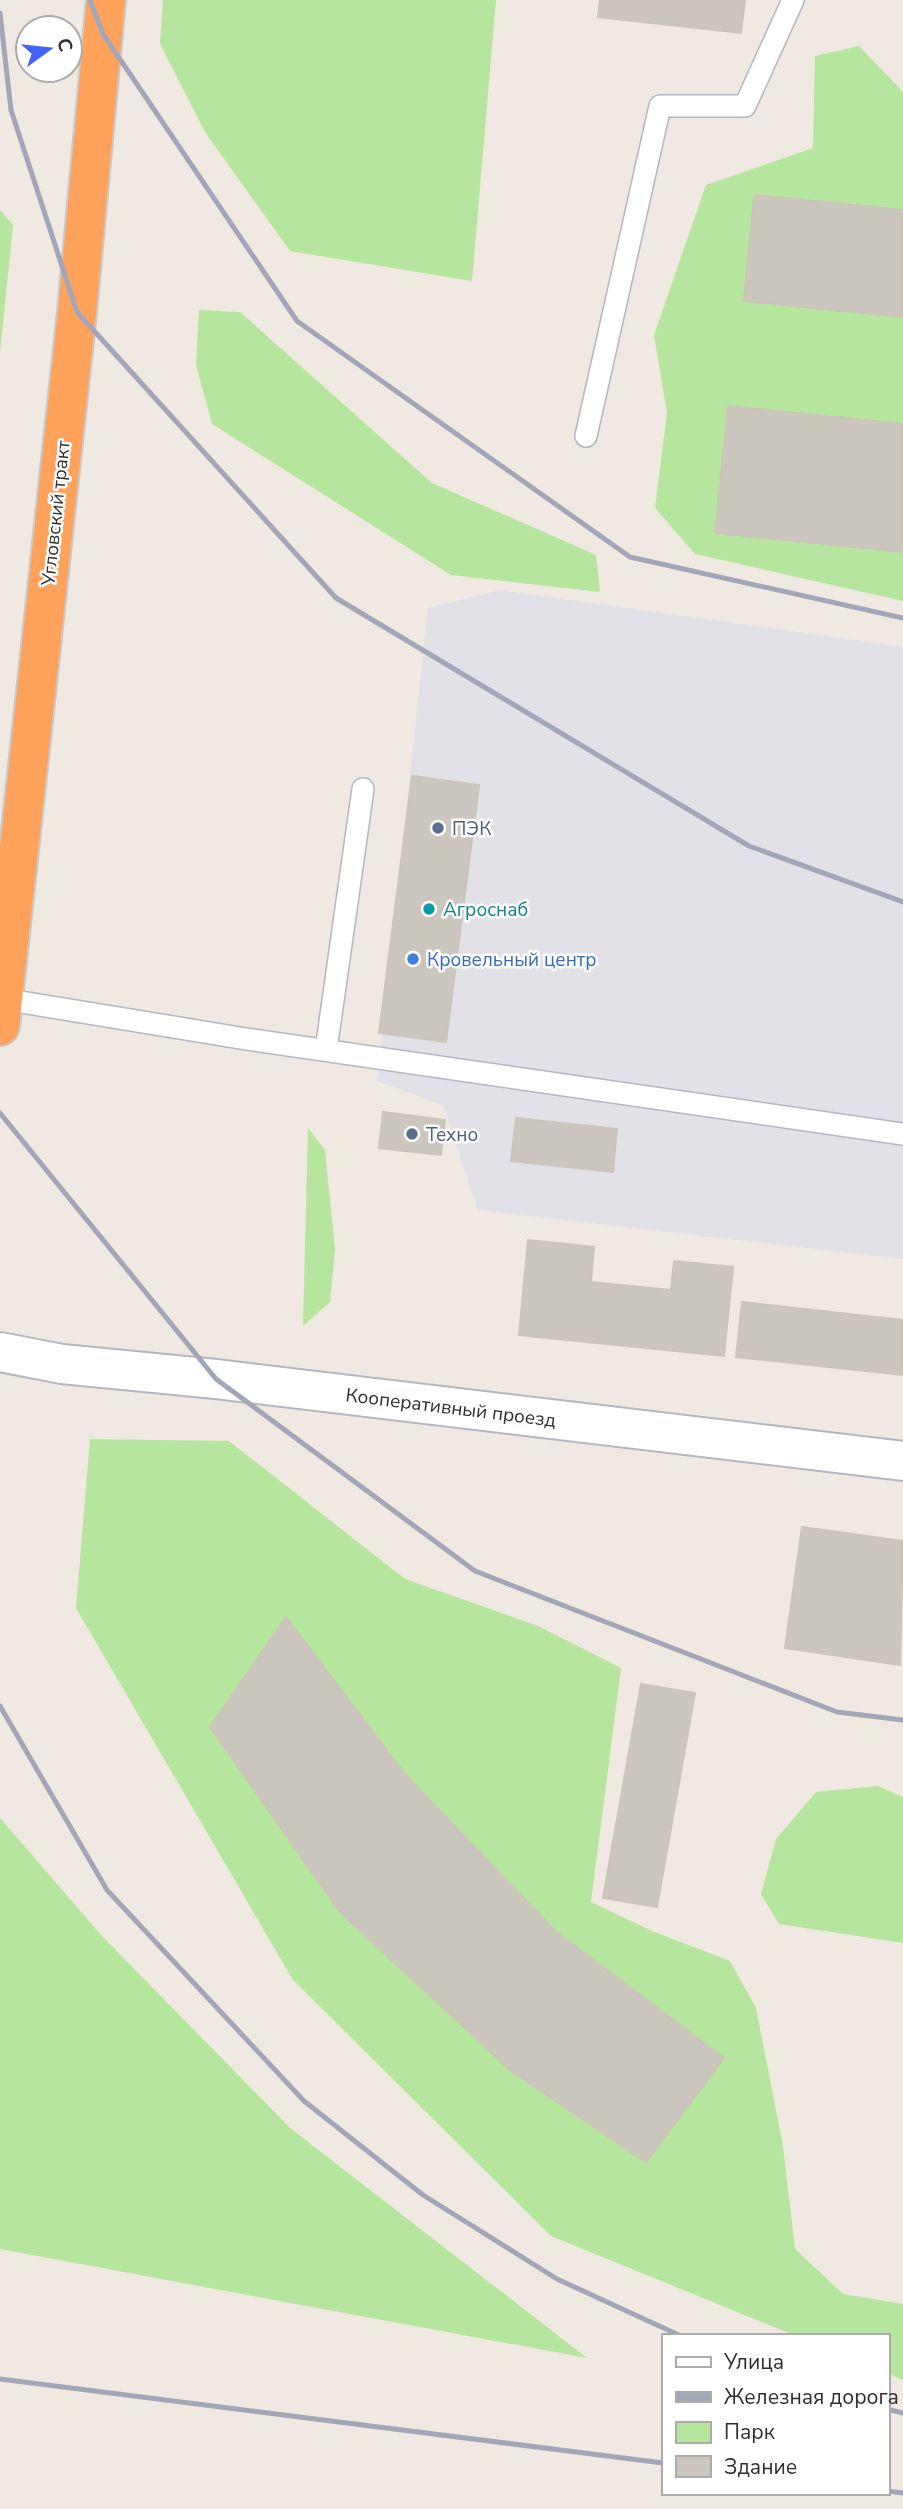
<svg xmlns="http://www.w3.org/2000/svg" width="903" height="2509" font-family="'Nunito Sans',sans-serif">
<rect width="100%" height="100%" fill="#efe9e1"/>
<!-- industrial -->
<polygon fill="#e3e1e8" points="500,590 903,647 903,1259 478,1210 443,1105 377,1081 428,608"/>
<!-- green -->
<g fill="#b6e59e">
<polygon points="163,0 496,0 472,281 290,251 205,132 160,44"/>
<polygon points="859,46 903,92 903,601 695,554 655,508 667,413 654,335 706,185 813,148 815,56"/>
<polygon points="0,210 13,225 0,353"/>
<polygon points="199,310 240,312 432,483 596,555 600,592 451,575 212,424 196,365"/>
<polygon points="308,1128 325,1150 335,1249 330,1302 303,1326"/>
<polygon points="90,1439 229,1441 405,1579 538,1626 621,1668 591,1902 652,1931 730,1961 756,2008 783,2146 795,2249 843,2294 903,2304 903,2380 887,2373 887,2336 796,2336 551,2236 293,1980 76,1608"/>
<polygon points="878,1786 903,1797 903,1943 779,1924 761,1894 776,1839 816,1792"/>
<polygon points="0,1818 102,1936 290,2128 587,2358 0,2249"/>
</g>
<!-- building -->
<g fill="#cbc7bf" stroke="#cbc5ba" stroke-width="2">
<polygon points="600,0 745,0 741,33 598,17"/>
<polygon points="754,195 903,210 903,317 744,301"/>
<polygon points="728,406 903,424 903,552 715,533"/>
<polygon points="412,776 479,785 446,1042 379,1033"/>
<polygon points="383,1112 445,1120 441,1155 379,1148"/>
<polygon points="516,1118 617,1129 613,1172 511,1161"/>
<polygon points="528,1240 594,1247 591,1282 671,1290 674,1261 733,1267 724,1356 519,1335"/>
<polygon points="742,1302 903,1320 903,1375 736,1357"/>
<polygon points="802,1527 903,1541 900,1665 785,1648"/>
<polygon points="286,1617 405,1774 555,1931 724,2058 646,2162 511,2071 340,1912 210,1727"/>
<polygon points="641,1684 695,1693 657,1907 603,1898"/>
</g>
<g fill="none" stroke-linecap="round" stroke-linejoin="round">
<defs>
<g id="lane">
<polyline points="586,436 660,106 745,106 793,0"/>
<polyline points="3,999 246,1039 903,1134"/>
<polyline points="326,1050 363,789"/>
</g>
<polyline id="street" points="0,1352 62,1364 216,1379 903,1461"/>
<polyline id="highway" points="0,1026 77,312 106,0"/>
</defs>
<!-- lane casing -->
<use href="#lane" stroke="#b4b7c1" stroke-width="24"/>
<!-- street casing -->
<use href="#street" stroke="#b4b7c1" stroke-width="42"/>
<!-- highway casing -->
<use href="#highway" stroke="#c9c9c9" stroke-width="42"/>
<!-- lane -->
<use href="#lane" stroke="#fff" stroke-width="21"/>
<!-- street -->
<use href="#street" stroke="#fff" stroke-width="38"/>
<!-- highway -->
<use href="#highway" stroke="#ffa35c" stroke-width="38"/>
<!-- rail -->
<g stroke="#a3a6b8" stroke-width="5">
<polyline points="90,0 103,34 297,321 630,557 903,618"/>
<polyline points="0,13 11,110 77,312 336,598 749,846 903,902"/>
<polyline points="0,1113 216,1379 475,1571 837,1712 903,1720"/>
<polyline points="0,1706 107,1890 304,2101 423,2195 557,2279 681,2336"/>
<polyline points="0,2379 663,2463"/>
<polyline points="887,2409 903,2413"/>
<polyline points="887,2491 903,2493"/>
</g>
</g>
<!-- markers -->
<g fill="#5c6f8a" stroke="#fff" stroke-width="2.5">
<circle cx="438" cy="828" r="7"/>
<circle cx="412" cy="1134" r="7"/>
</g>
<circle fill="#0f9aa8" stroke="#fff" stroke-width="2.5" cx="429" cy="909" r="7"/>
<circle fill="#3f7fe0" stroke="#fff" stroke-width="2.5" cx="413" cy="959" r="7"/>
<g text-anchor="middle" stroke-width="5" stroke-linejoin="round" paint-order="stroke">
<!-- street labels -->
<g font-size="19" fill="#2e2e2e" stroke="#fff">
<text transform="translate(55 513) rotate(-84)" y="7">Угловский тракт</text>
<text transform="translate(451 1407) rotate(7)" y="7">Кооперативный проезд</text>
</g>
<!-- service labels -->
<g font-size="19" fill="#4e5e75" stroke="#fff" text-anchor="start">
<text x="452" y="835">ПЭК</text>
<text x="426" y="1141">Техно</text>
</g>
<!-- culture labels -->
<g font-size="19" fill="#0d838f" stroke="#fff" text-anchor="start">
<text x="443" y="916">Агроснаб</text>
</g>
<!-- shop labels -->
<g font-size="19" fill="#366cbe" stroke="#fff" text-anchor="start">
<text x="427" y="966">Кровельный центр</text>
</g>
</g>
<!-- legend -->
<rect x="662" y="2334" width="228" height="161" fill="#ffffff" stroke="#ababab" stroke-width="2"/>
<rect x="676" y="2357" width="35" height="10" fill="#ffffff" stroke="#ababab" stroke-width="2"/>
<text x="724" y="2369" font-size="21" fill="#2e2e2e">Улица</text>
<rect x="676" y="2392" width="35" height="10" fill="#a3a6b8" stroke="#ababab" stroke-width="2"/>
<text x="724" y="2404" font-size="21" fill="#2e2e2e">Железная дорога</text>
<rect x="676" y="2422" width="35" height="21" fill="#b6e59e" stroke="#ababab" stroke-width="2"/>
<text x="724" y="2439" font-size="21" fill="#2e2e2e">Парк</text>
<rect x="676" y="2456" width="35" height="21" fill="#cbc7bf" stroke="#ababab" stroke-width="2"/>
<text x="724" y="2474" font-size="21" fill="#2e2e2e">Здание</text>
<!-- north arrow -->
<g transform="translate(49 49) rotate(75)"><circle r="33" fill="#ffffff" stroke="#ababab" stroke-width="2"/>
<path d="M0-5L12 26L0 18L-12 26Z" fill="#4264fb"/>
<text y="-10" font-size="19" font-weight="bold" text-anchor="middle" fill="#2e2e2e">С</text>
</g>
</svg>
